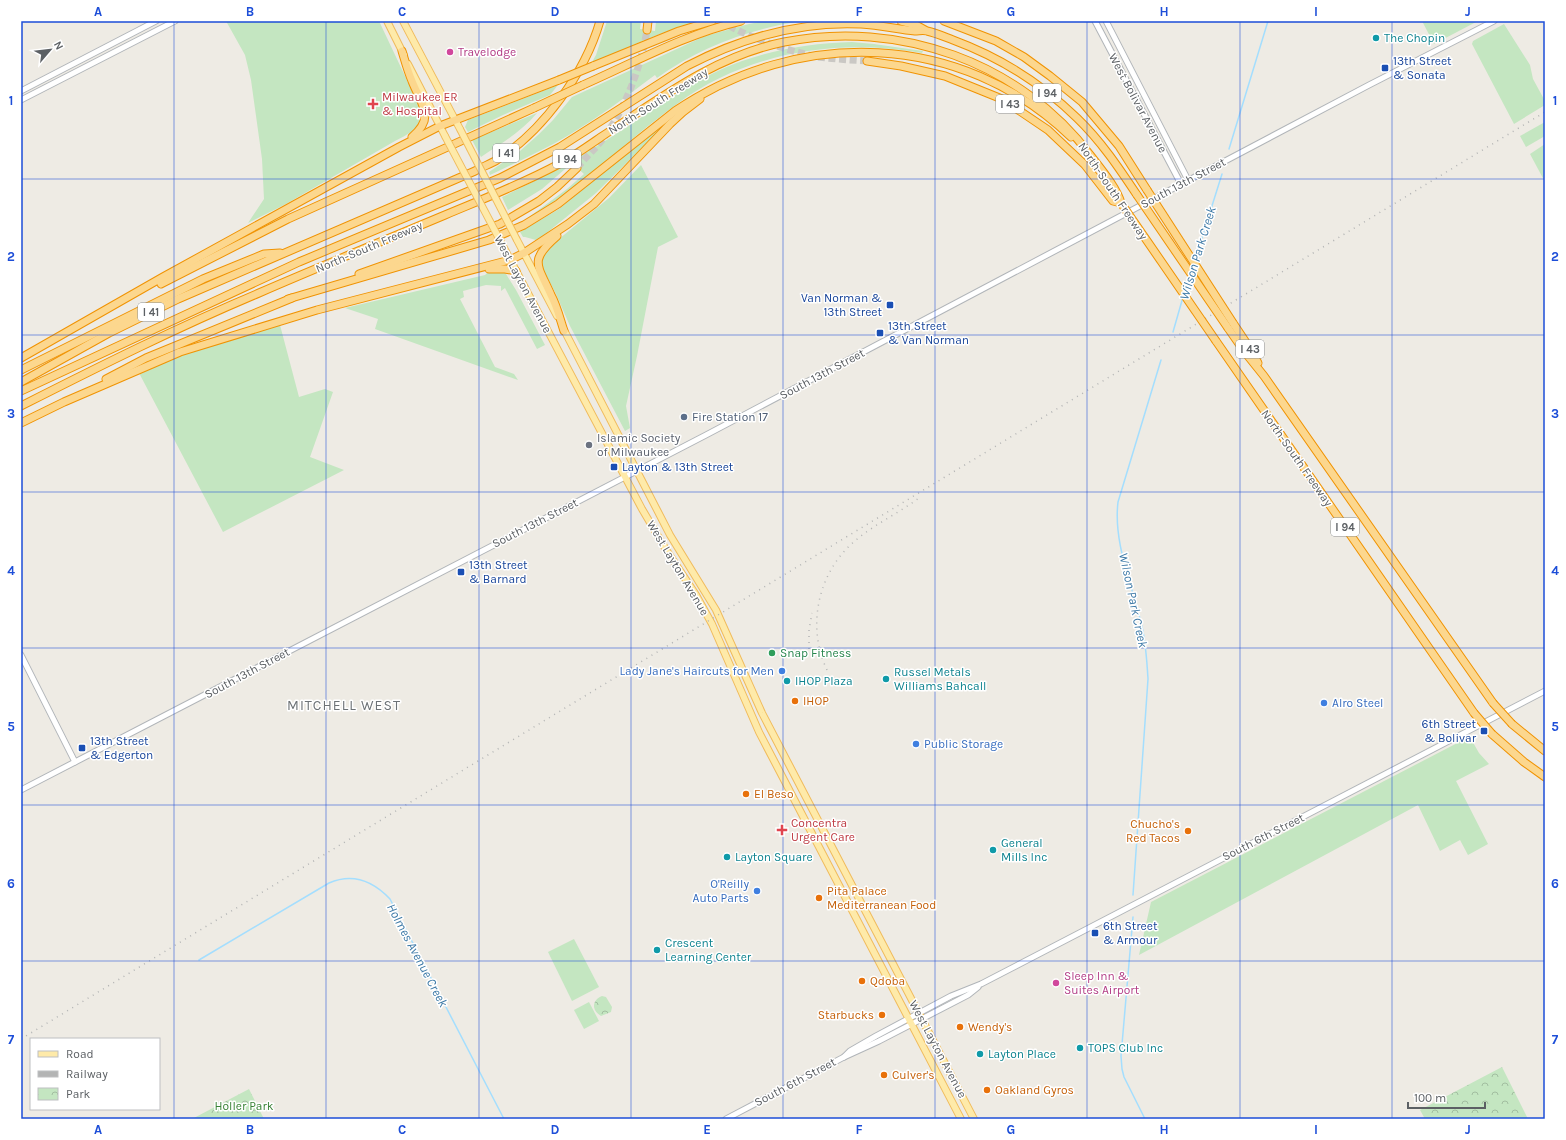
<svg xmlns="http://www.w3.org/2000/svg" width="1566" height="1140" font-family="Karla,sans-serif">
<defs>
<pattern id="park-crowns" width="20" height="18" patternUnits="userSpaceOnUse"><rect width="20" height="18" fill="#c4e6c1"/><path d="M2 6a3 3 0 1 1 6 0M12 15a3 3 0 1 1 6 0" fill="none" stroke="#a2bea0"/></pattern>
</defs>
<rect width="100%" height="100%" fill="#eeebe4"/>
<!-- grass -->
<g fill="#c4e6c1">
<path d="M226,21H379L422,112C422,129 408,134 395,141L286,204L248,223L264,199L262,159L251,80L245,55Z"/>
<path d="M607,21H641L640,29L655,31L656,21H700C662,31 626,48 591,64L596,55Z"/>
<path d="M764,21H802C750,29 700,47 657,78L655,75C627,96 599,117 569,135C544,150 517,162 490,175L489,172L520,151L538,135L553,120L572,97L705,36L749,24Z"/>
<polygon points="1422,21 1478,21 1434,44"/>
<polygon points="1504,24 1530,65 1533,79 1545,101 1545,105 1514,124 1472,44 1473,41"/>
<path d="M852,42L874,44L923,51L922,53C838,38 747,52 677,104C627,140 583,185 531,218L529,217L567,189L584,174L572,163L542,189L508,210L502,197C544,177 584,155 624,129C661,105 699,76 742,61C777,49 814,43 852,42Z"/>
<polygon points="558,85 550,95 503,115 468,132 465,127 468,120"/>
<path d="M537,113C521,132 501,144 481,157L472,140Z"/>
<polygon points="666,121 667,123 596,193 544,235 536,240 525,237 523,237 520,232 559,209"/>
<polygon points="1545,122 1545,136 1526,147 1520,136"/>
<polygon points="1545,144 1545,182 1530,154"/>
<polygon points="641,165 678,237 658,247 637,356 626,406 630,428 625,431 570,326 556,294 540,264 541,257 548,248 609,198"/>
<polygon points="504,272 506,274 516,290 545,345 537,349 505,288 501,291 501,286 486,285 463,291 464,297 460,299 495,367 514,374 518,380 375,329 378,319 345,308 485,275 487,273"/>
<path d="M280,325L299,397L325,389L333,392L310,457L344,470L223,532L139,373C184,352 233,339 280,325Z"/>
<polygon points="1467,738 1471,739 1479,753 1489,764 1456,781 1488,844 1468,855 1460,840 1440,851 1418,805 1139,955 1151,902"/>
<polygon points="574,939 599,987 572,1001 548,952"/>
<polygon points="589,1002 599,1021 584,1029 574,1010"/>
</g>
<!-- park -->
<g fill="url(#park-crowns)">
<path d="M602,996L606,997L612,1007L611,1012L601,1016C591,1010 592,1000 602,996Z"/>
<polygon points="1502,1067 1528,1119 1425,1119 1420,1110"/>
<polygon points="249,1089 264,1119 192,1119"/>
</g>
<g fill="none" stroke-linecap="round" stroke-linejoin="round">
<!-- stream -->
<g stroke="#a4defe" stroke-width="1.5">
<polyline points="1229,149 1268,21"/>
<polyline points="1195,260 1222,174"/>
<polyline points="1185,292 1190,276"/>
<polyline points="1173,332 1183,297"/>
<path d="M1133,895L1148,679C1147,662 1146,644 1142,627C1133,586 1113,544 1118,502L1161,360"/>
<polyline points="1133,917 1121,1056 1122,1069 1124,1077 1145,1119"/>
<path d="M199,960L329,883C352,873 373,881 390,899L504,1119"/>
</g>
<!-- highway-tunnel -->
<g stroke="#cac8c4" stroke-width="7" stroke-dasharray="7 3.5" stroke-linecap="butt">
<path d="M720,21C750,38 784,50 818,57C834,59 851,60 867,61"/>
<path d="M577,168C585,158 594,150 602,140C625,110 641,67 647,30"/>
</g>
<defs>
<g id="minor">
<polyline points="1095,21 1181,184"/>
<polyline points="1106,21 1188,180"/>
<polyline points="21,91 156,21"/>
<polyline points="21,100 175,21"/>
<polyline points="21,655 75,762"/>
<polyline points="21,790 706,435 1369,85 1494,21"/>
<polyline points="844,1057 850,1051 876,1036 951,996 981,984 1010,969 1545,691"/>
<polyline points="726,1119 844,1057 879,1041 968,995 978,987"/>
</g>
<g id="major">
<polyline points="387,21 404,55"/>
<polyline points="403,21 460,129"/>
<polyline points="408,64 445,136"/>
<polyline points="517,240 557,316"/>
<polyline points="503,246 642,509 665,548 696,595 712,624 759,732 961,1119"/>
<polyline points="563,328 670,535 716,610 762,713 974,1119"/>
</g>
<g id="highway">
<polyline points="901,21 916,25 925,30"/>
<polyline points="944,21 996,41 1024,57 1050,76 1082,102 1119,146 1147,190"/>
<polyline points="647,30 648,21"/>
<path d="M402,51C405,61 408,72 412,81C421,104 436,117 412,137"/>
<polyline points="867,61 901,66 945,76 1002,99 1048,130 1085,165 1113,201 1121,203"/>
<polyline points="593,66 679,31 712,21"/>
<path d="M583,85C635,62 686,34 741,21"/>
<path d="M557,236C528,261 538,265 551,295C557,306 560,319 564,331"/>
<polyline points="489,269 505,269 516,271"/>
<polyline points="359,274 500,224 539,201 557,187 577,168"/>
<polyline points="161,284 288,219 534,108"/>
<path d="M288,299L489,240L524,225L558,204L675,111C799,27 961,31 1071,137"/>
<polyline points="1233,323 1249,347 1258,363"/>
<polyline points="1228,328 1244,351 1264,376 1493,703"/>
<polyline points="1216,341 1474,713"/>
<polyline points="21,358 163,277 399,147 440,126 559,80"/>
<polyline points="21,370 203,279 264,254 280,253"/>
<polyline points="106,379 146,358 292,298"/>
<path d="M21,382L109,333L178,299L475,171C482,167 490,164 497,160C543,131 585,73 600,21"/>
<path d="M21,391L299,262L500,178L560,147L687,66C741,38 799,21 861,24C879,25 897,29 915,31C919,31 923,30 927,31C936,33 945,37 953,40C999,57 1042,84 1077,118C1101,141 1119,168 1137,195"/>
<path d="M21,406C100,366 178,327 259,293C321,266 383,241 445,215C483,199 522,184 559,164C574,156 588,146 601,137C659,99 715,56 784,42C898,19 1021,62 1091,156C1101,169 1117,188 1121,203"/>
<polyline points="21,423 64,402 180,352 317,310 510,260 524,253 568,224 594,204 670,124 683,112 700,99"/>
<polyline points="1512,724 1545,751"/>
<polyline points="1492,734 1524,762 1545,777"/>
</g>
</defs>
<!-- minor casing -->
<use href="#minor" stroke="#b1b5b9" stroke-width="7"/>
<!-- major casing -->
<use href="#major" stroke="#f0bb5c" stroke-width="8"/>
<!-- highway casing -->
<use href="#highway" stroke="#f09303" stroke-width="9"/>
<!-- minor -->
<use href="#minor" stroke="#fff" stroke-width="5"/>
<!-- major -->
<use href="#major" stroke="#feeaa9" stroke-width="6"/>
<!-- highway -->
<use href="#highway" stroke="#fcd78e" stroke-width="7"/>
<!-- rail -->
<g stroke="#b3b4b4" stroke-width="1.5" stroke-dasharray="1 5" stroke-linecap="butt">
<polyline points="809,649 809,630 812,613"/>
<path d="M827,670C806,626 818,571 856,540C875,524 899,513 919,498"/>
<polyline points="21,1039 1545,112"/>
</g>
<defs>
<g id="major-bridge">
<polyline points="460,129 517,240"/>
<polyline points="445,136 503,246"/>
</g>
<g id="highway-bridge">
<polyline points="559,80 593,66"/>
<polyline points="534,108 583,85"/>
<polyline points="1147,190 1233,323"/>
<polyline points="1137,195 1228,328"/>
<polyline points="1121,203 1216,341"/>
<polyline points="1493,703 1512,724"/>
<polyline points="1474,713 1492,734"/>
</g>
</defs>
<!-- major-bridge casing -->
<use href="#major-bridge" stroke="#f0bb5c" stroke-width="8" stroke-linecap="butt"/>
<!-- highway-bridge casing -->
<use href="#highway-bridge" stroke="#f09303" stroke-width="9" stroke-linecap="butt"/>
<!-- major-bridge -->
<use href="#major-bridge" stroke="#feeaa9" stroke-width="6"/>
<!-- highway-bridge -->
<use href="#highway-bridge" stroke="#fcd78e" stroke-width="7"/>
</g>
<!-- grid -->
<path fill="none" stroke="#1d4ed8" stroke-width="1" stroke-opacity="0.55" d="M174,21V1119M326,21V1119M479,21V1119M631,21V1119M783,21V1119M935,21V1119M1087,21V1119M1240,21V1119M1392,21V1119M21,179H1545M21,335H1545M21,492H1545M21,648H1545M21,805H1545M21,961H1545"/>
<!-- markers -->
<g fill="#0f9aa8" stroke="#fff" stroke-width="1.5">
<circle cx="1376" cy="38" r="4"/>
<circle cx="886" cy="679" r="4"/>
<circle cx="787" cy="681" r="4"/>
<circle cx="993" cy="850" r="4"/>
<circle cx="727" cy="857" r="4"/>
<circle cx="657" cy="950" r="4"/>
<circle cx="1080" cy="1048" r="4"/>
<circle cx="980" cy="1054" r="4"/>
</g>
<g fill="#d1479c" stroke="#fff" stroke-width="1.5">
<circle cx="450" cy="52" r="4"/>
<circle cx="1056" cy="983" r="4"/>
</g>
<g fill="#1a4fb4" stroke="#fff" stroke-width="1.5">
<rect x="1381" y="64" width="8" height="8" rx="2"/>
<rect x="886" y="301" width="8" height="8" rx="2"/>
<rect x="876" y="329" width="8" height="8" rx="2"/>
<rect x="610" y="463" width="8" height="8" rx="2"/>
<rect x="457" y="568" width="8" height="8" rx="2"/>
<rect x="1480" y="727" width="8" height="8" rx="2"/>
<rect x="78" y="744" width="8" height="8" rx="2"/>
<rect x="1091" y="929" width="8" height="8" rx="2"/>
</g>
<g fill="#e0444e" stroke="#fff" stroke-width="1.5">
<path d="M371 98h4v4h4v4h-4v4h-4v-4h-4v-4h4z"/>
<path d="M780 824h4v4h4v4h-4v4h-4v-4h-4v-4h4z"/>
</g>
<circle fill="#5c6f8a" stroke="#fff" stroke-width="1.5" cx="684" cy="417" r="4"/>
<circle fill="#6b7280" stroke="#fff" stroke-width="1.5" cx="589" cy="445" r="4"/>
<circle fill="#2e9e5b" stroke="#fff" stroke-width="1.5" cx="772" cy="653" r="4"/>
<g fill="#3f7fe0" stroke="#fff" stroke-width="1.5">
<circle cx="782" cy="671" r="4"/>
<circle cx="1324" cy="703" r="4"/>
<circle cx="916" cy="744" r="4"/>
<circle cx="757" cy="891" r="4"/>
</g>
<g fill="#e8710a" stroke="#fff" stroke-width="1.5">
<circle cx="795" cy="701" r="4"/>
<circle cx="746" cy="794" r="4"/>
<circle cx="1188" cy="831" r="4"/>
<circle cx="819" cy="898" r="4"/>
<circle cx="862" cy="981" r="4"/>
<circle cx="882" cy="1015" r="4"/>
<circle cx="960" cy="1027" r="4"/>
<circle cx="884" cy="1075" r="4"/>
<circle cx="987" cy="1090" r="4"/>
</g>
<g text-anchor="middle" stroke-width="3" stroke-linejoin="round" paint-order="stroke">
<!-- shield labels -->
<g fill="#fff" stroke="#8d9092" stroke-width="1">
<rect x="1033" y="84" width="28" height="18" rx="3"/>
<rect x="996" y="95" width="28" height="18" rx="3"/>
<rect x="493" y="144" width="26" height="18" rx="3"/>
<rect x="553" y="150" width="28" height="18" rx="3"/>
<rect x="138" y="303" width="26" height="18" rx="3"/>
<rect x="1236" y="340" width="28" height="18" rx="3"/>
<rect x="1331" y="518" width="28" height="18" rx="3"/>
</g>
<g font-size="11" font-weight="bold" fill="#5c6064">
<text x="1047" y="97">I 94</text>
<text x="1010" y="108">I 43</text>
<text x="506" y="157">I 41</text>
<text x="567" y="163">I 94</text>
<text x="151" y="316">I 41</text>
<text x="1250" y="353">I 43</text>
<text x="1345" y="531">I 94</text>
</g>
<!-- culture labels -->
<g font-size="12" fill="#0d838f" stroke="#fff" text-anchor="start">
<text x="1384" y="42">The Chopin</text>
<text x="894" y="676">Russel Metals<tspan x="894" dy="14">Williams Bahcall</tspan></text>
<text x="795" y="685">IHOP Plaza</text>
<text x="1001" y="847">General<tspan x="1001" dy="14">Mills Inc</tspan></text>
<text x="735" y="861">Layton Square</text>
<text x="665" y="947">Crescent<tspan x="665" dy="14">Learning Center</tspan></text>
<text x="1088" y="1052">TOPS Club Inc</text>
<text x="988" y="1058">Layton Place</text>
</g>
<!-- hotel labels -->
<g font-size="12" fill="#b23c85" stroke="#fff" text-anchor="start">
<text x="458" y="56">Travelodge</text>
<text x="1064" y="980">Sleep Inn &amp;<tspan x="1064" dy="14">Suites Airport</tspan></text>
</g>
<!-- transit labels -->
<g font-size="12" fill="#164399" stroke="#fff" text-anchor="start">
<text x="1393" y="65">13th Street<tspan x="1393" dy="14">&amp; Sonata</tspan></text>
<text x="882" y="302" text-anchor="end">Van Norman &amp;<tspan x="882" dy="14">13th Street</tspan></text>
<text x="888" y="330">13th Street<tspan x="888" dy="14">&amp; Van Norman</tspan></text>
<text x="622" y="471">Layton &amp; 13th Street</text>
<text x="469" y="569">13th Street<tspan x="469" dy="14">&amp; Barnard</tspan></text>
<text x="1476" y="728" text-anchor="end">6th Street<tspan x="1476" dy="14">&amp; Bolivar</tspan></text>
<text x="90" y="745">13th Street<tspan x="90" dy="14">&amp; Edgerton</tspan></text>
<text x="1103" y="930">6th Street<tspan x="1103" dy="14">&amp; Armour</tspan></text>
</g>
<!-- health labels -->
<g font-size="12" fill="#be3a42" stroke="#fff" text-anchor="start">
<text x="382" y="101">Milwaukee ER<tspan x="382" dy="14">&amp; Hospital</tspan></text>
<text x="791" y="827">Concentra<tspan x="791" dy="14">Urgent Care</tspan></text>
</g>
<!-- street labels -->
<g font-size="12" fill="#5c6064" stroke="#fff">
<text transform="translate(658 101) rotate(-32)" y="4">North-South Freeway</text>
<text transform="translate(1138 103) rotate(62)" y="4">West Bolivar Avenue</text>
<text transform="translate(1183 183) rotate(-28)" y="4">South 13th Street</text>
<text transform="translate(1113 191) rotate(56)" y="4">North-South Freeway</text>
<text transform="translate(369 247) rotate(-23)" y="4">North-South Freeway</text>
<text transform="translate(523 284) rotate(62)" y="4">West Layton Avenue</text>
<text transform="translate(822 374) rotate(-28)" y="4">South 13th Street</text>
<text transform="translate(1297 458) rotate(55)" y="4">North-South Freeway</text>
<text transform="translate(535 523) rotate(-27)" y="4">South 13th Street</text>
<text transform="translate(678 568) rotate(59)" y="4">West Layton Avenue</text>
<text transform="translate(247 673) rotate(-28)" y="4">South 13th Street</text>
<text transform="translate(1263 837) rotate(-27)" y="4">South 6th Street</text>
<text transform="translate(938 1049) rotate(62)" y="4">West Layton Avenue</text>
<text transform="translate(795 1082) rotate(-28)" y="4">South 6th Street</text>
</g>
<!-- service labels -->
<g font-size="12" fill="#4e5e75" stroke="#fff" text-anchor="start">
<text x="692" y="421">Fire Station 17</text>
</g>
<!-- worship labels -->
<g font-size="12" fill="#5b616d" stroke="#fff" text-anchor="start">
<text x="597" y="442">Islamic Society<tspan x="597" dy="14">of Milwaukee</tspan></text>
</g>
<!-- leisure labels -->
<g font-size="12" fill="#27864d" stroke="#fff" text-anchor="start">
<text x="780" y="657">Snap Fitness</text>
</g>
<!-- shop labels -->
<g font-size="12" fill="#366cbe" stroke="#fff" text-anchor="end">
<text x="774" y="675">Lady Jane's Haircuts for Men</text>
<text x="1332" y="707" text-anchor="start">Alro Steel</text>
<text x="924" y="748" text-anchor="start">Public Storage</text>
<text x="749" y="888">O'Reilly<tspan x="749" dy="14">Auto Parts</tspan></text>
</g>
<!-- food labels -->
<g font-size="12" fill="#c56008" stroke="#fff" text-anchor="start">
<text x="803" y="705">IHOP</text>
<text x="754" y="798">El Beso</text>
<text x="1180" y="828" text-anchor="end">Chucho's<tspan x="1180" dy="14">Red Tacos</tspan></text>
<text x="827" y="895">Pita Palace<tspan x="827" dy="14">Mediterranean Food</tspan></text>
<text x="870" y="985">Qdoba</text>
<text x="874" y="1019" text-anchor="end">Starbucks</text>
<text x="968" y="1031">Wendy's</text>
<text x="892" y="1079">Culver's</text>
<text x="995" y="1094">Oakland Gyros</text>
</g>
<!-- park labels -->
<g font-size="12" fill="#388235" stroke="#fff">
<text x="244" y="1110">Holler Park</text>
</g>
<!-- water labels -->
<g font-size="13" font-style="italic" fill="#3e7aa7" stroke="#fff">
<text transform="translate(1197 253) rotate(-73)" y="5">Wilson Park Creek</text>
<text transform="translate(1134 600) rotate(78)" y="5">Wilson Park Creek</text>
<text transform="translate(418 955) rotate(62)" y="5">Holmes Avenue Creek</text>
</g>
<!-- quarter labels -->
<g font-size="14" letter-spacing="1" fill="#6d7276" stroke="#fff">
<text x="344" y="710">MITCHELL WEST</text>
</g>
</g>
<!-- border -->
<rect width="1566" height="1140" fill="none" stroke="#ffffff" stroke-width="44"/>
<!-- legend -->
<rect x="30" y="1038" width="130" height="72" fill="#ffffff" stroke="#bebfc1"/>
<rect x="38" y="1051" width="20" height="6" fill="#feeaa9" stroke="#bebfc1"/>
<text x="66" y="1058" font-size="12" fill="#5c6064">Road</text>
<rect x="38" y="1071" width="20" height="6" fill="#b3b4b4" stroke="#bebfc1"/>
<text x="66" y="1078" font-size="12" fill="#5c6064">Railway</text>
<rect x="38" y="1088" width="20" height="12" fill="url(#park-crowns)" stroke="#bebfc1"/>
<text x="66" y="1098" font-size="12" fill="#5c6064">Park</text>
<!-- north arrow -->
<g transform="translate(50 50) rotate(62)" stroke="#ffffff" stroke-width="3" paint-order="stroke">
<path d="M0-3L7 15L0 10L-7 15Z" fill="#5c6064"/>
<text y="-6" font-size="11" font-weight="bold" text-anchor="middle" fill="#5c6064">N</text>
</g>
<!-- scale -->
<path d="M1408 1102v6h77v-6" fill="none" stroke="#5c6064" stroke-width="2"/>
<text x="1414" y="1102" font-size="12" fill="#5c6064" stroke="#ffffff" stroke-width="3" paint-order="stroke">100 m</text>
<rect x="22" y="22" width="1522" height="1096" fill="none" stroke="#1d4ed8" stroke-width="1.5"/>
<g font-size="13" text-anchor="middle" font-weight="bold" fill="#1d4ed8">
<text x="98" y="16">A</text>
<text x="250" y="16">B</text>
<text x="402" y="16">C</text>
<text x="555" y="16">D</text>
<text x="707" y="16">E</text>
<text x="859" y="16">F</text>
<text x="1011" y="16">G</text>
<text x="1164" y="16">H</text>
<text x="1316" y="16">I</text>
<text x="1468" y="16">J</text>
<text x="11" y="105">1</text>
<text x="1555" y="105">1</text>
<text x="11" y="261">2</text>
<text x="1555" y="261">2</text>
<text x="11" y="418">3</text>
<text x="1555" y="418">3</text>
<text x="11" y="575">4</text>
<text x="1555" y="575">4</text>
<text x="11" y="731">5</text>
<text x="1555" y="731">5</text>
<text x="11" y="888">6</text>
<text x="1555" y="888">6</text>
<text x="11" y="1044">7</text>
<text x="1555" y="1044">7</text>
<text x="98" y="1134">A</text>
<text x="250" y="1134">B</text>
<text x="402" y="1134">C</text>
<text x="555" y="1134">D</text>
<text x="707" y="1134">E</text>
<text x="859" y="1134">F</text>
<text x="1011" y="1134">G</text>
<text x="1164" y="1134">H</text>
<text x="1316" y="1134">I</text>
<text x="1468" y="1134">J</text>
</g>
</svg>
